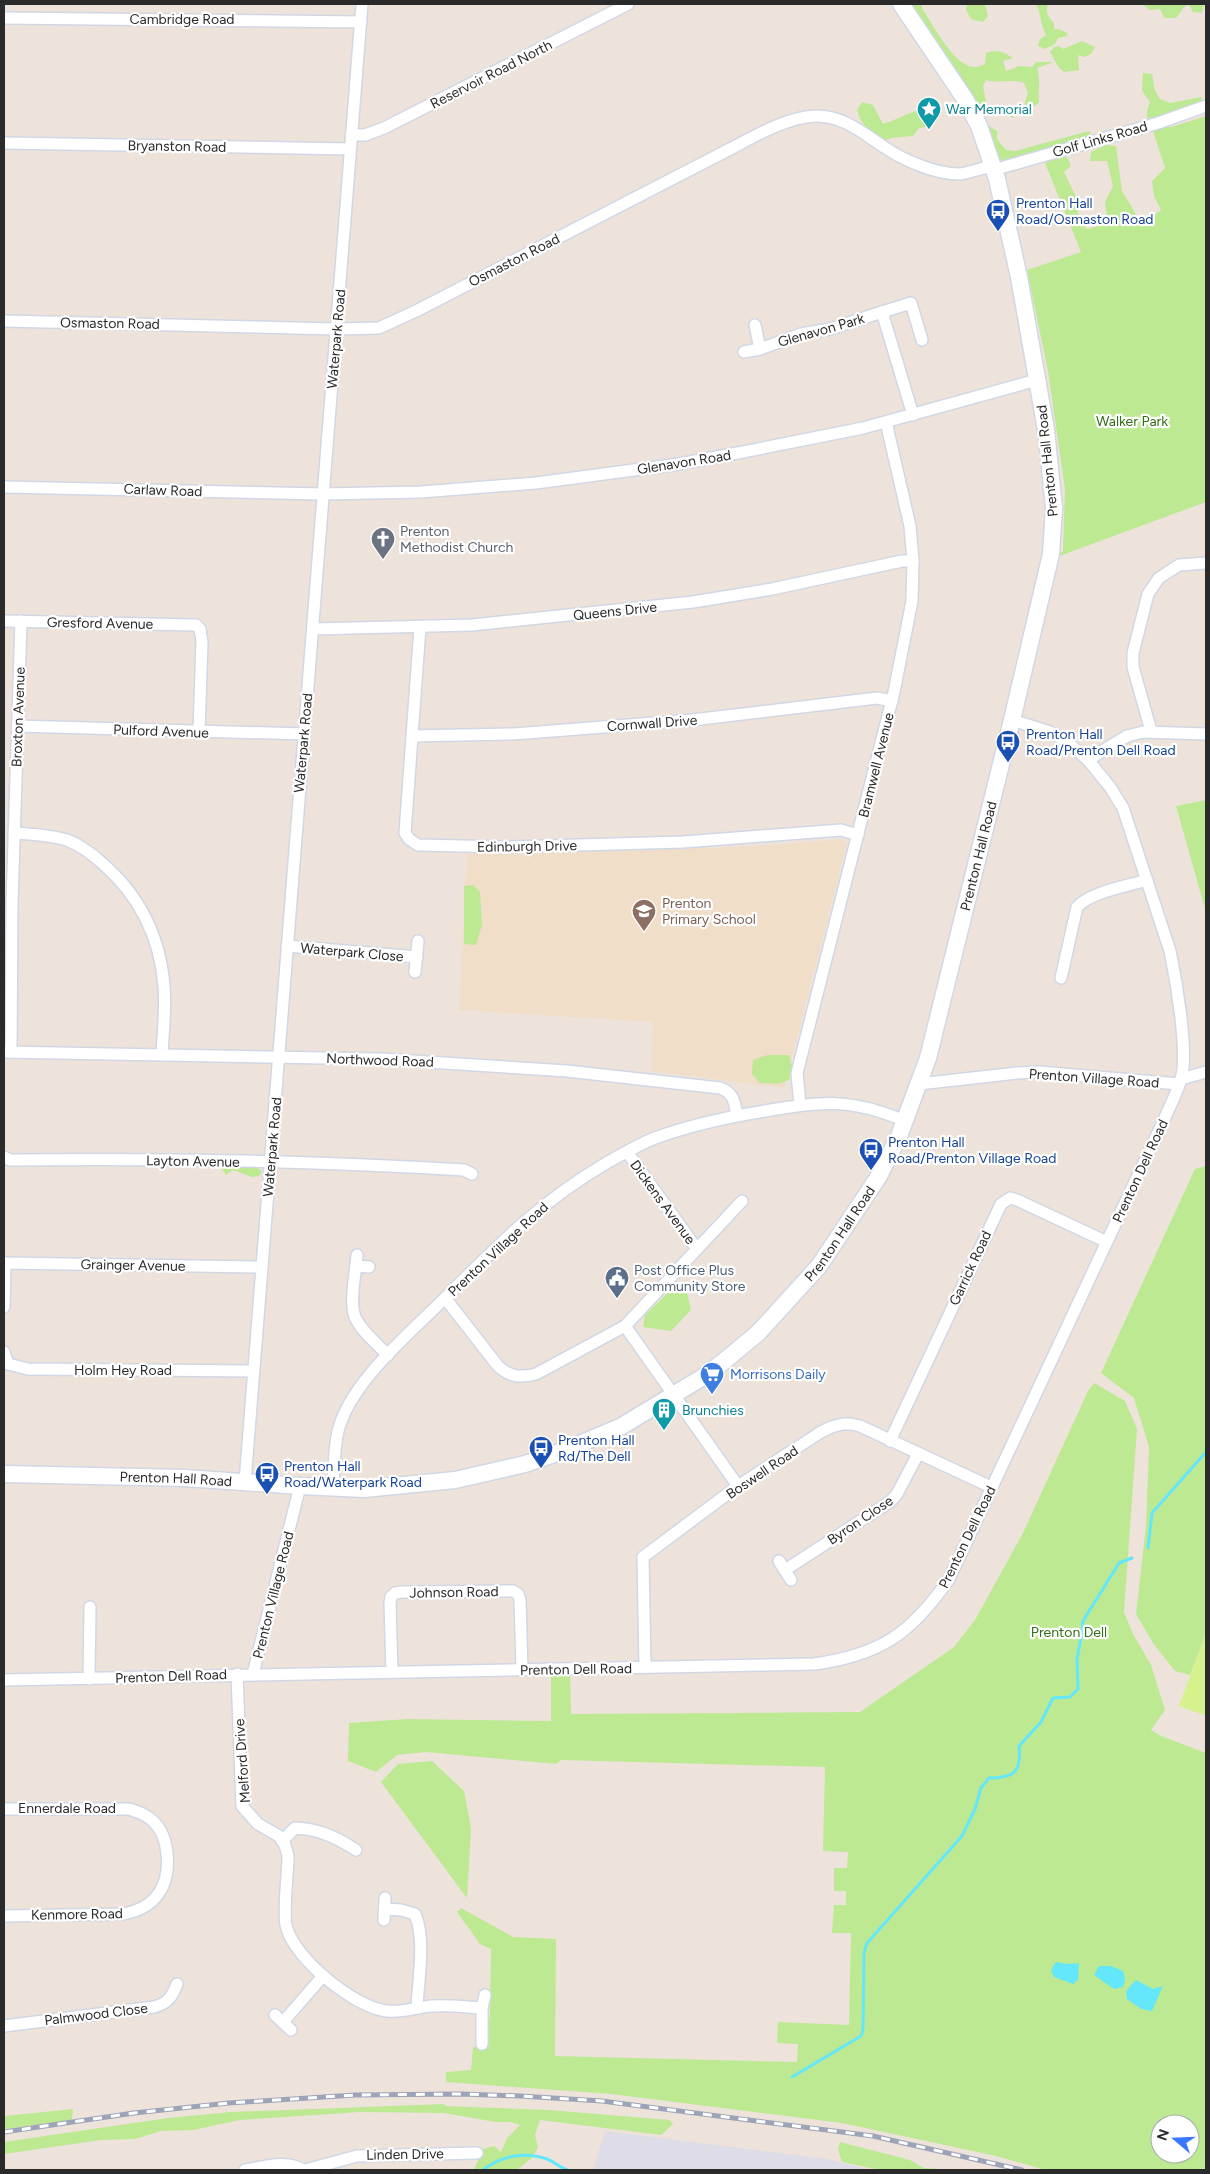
<svg xmlns="http://www.w3.org/2000/svg" width="1210" height="2174" font-family="Figtree,sans-serif">
<rect width="100%" height="100%" fill="#eee3db"/>
<!-- industrial -->
<polygon fill="#dedce6" points="605,2131 828,2159 871,2170 593,2170"/>
<!-- education -->
<polygon fill="#f1dec9" points="842,839 847,844 784,1088 650,1071 653,1022 459,1010 467,854 743,847"/>
<!-- green -->
<g fill="#bce992" fill-rule="evenodd">
<path d="M909,4H921L923,10C933,25 955,67 974,67C978,67 982,65 985,64L986,53C997,49 1004,52 1013,58L1003,61L1006,71L1019,66L1032,67L1036,62H1054L1037,68C1041,82 1038,89 1039,103L1012,118L1008,112L1024,105L1028,93L1024,83C1011,78 999,84 986,80L983,86L988,112L983,116L973,96L929,36Z"/>
<polygon points="967,4 985,4 988,16 983,22 971,19 966,10"/>
<path d="M1036,4H1048C1045,12 1048,17 1054,23V29L1061,30L1067,33L1068,36L1058,38L1055,44L1045,49L1038,46L1040,39L1046,35C1040,24 1041,12 1036,4Z"/>
<polygon points="1142,4 1204,4 1202,13 1193,12 1189,5 1185,6 1176,18 1164,18 1160,9 1150,10"/>
<polygon points="1082,41 1095,47 1091,54 1084,57 1078,55 1079,70 1064,72 1059,68 1050,52 1054,47 1059,46 1063,49"/>
<path d="M1143,73L1152,74L1155,91L1160,99L1170,103L1201,97L1203,103L1150,122C1145,116 1147,109 1150,102L1142,91Z"/>
<path d="M862,102L873,105L883,124C897,120 910,111 925,109L928,114L926,127L919,128L913,136L891,138L881,142C870,132 861,125 857,110Z"/>
<polygon points="1206,116 1206,502 1054,558 1063,551 1065,489 1048,371 1027,270 1081,252 1045,163 1055,158 1067,157 1071,166 1064,172 1076,197 1078,213 1087,229 1108,224 1105,202 1113,186 1107,161 1090,161 1091,152 1106,145 1116,146 1122,191 1137,216 1150,218 1161,210 1154,196 1152,181 1165,168 1151,125 1171,127"/>
<polygon points="987,125 997,131 997,139 1006,150 1015,151 1085,132 1090,132 1092,137 1028,158 1002,161 991,150"/>
<polygon points="1206,800 1206,912 1176,806"/>
<polygon points="473,885 480,892 482,925 476,945 464,944 464,886"/>
<polygon points="768,1055 789,1055 792,1065 789,1080 777,1084 760,1083 752,1074 753,1060"/>
<polygon points="248,1157 262,1172 259,1176 252,1177 233,1170 226,1175 220,1166"/>
<polygon points="1206,1166 1206,1633 1190,1675 1175,1671 1153,1643 1136,1614 1146,1526 1149,1447 1134,1398 1101,1373 1195,1169"/>
<polygon points="678,1283 687,1293 691,1310 671,1331 643,1327 645,1315"/>
<path d="M1094,1383L1125,1401L1137,1429L1124,1612L1133,1634L1151,1665L1165,1710L1151,1730L1161,1736L1206,1753V2170H1046L996,2156L842,2123L611,2094L446,2082V2072L471,2070L473,2047H486L490,2013L491,1949L480,1944L457,1912L461,1908L513,1937L556,1939L555,2056L797,2062L798,2044L777,2043L778,2022L849,2025L851,1933H832L834,1905H846V1891H834V1868H847L848,1852L823,1851L825,1767L561,1760L556,1764L426,1752L397,1755L376,1772L348,1761L349,1723L408,1719L551,1721V1671H570L571,1714L860,1712L954,1647L975,1620L1023,1533L1088,1391ZM1160,2124H1190V2154H1160Z"/>
<polygon points="432,1761 464,1791 471,1828 467,1898 381,1782 398,1764"/>
<polygon points="444,2104 445,2106 549,2110 670,2120 673,2124 661,2135 540,2120 535,2135 538,2147 533,2157 517,2170 474,2170 483,2149 494,2146 501,2152 507,2138 520,2125 510,2122 496,2122 444,2113 360,2112 240,2120 193,2130 161,2131 135,2139 101,2140 4,2154 4,2142 168,2118 231,2112"/>
<polygon points="73,2109 72,2120 4,2129 4,2116"/>
<polygon points="840,2142 910,2160 924,2168 958,2170 880,2170 842,2162 838,2149"/>
</g>
<!-- pitch -->
<polygon fill="#d5f28d" points="1206,1633 1206,1716 1179,1706"/>
<!-- water -->
<g fill="#64e7fa">
<polygon points="1056,1962 1067,1964 1079,1963 1078,1980 1073,1984 1054,1977 1051,1970"/>
<polygon points="1099,1966 1111,1966 1123,1971 1125,1979 1123,1987 1114,1989 1094,1975"/>
<polygon points="1136,1980 1153,1989 1163,1986 1152,2011 1141,2009 1127,1999 1126,1991"/>
</g>
<g fill="none" stroke-linecap="round" stroke-linejoin="round">
<!-- stream -->
<g stroke="#64e7fa" stroke-width="3">
<polyline points="1148,1548 1152,1513 1206,1452"/>
<path d="M792,2077L861,2036L863,2029L864,1953L867,1943L962,1836L975,1809L981,1788L989,1778C1014,1778 1022,1772 1019,1746L1041,1722L1053,1698L1070,1697L1078,1689L1077,1659L1082,1632L1083,1621L1119,1563L1132,1558"/>
<path d="M483,2170C501,2156 525,2151 547,2159C555,2162 560,2168 568,2170"/>
</g>
<defs>
<g id="street">
<polyline points="4,18 361,22"/>
<polyline points="351,135 365,135 384,128 628,4"/>
<polyline points="4,143 350,149"/>
<polyline points="993,170 1158,123 1206,106"/>
<path d="M4,321L336,329L379,328L418,310L730,149C757,135 785,118 815,116C842,115 863,133 884,147C903,160 935,174 959,174C969,173 982,168 992,166"/>
<polyline points="755,325 760,349"/>
<polyline points="744,352 760,349 801,334 830,329 882,312"/>
<polyline points="913,415 882,312 911,303 922,340"/>
<polyline points="4,487 323,494 421,492 536,483 679,464 743,452 863,428 1037,380"/>
<polyline points="4,621 196,625 200,629 202,642 199,732"/>
<polyline points="420,627 405,833 409,839 418,845 508,847 683,842 841,830 858,835"/>
<polyline points="313,629 472,625 693,602 772,589 902,561 913,561"/>
<polyline points="18,726 304,734"/>
<polyline points="1151,731 1133,667 1133,653 1148,594 1159,578 1179,565 1206,563"/>
<polyline points="412,736 514,734 692,720 877,698 892,701"/>
<polyline points="1088,760 1127,736 1143,732 1206,734"/>
<path d="M14,833C33,834 49,835 67,840C80,845 92,854 102,863C139,895 160,937 164,986C166,1009 163,1032 162,1055"/>
<polyline points="287,946 417,957"/>
<polyline points="415,972 418,941"/>
<path d="M1061,978L1077,907C1090,892 1128,886 1147,880"/>
<path d="M4,1052L381,1059L567,1071L720,1088C734,1093 734,1101 737,1115"/>
<polyline points="11,1052 12,904 21,621"/>
<polyline points="1181,1079 1206,1072"/>
<polyline points="919,1084 1017,1073 1039,1072 1179,1084"/>
<polyline points="800,1105 797,1073 894,692 912,601 913,561 910,526 886,422"/>
<polyline points="627,1152 697,1249"/>
<path d="M4,1157L10,1160C161,1158 313,1161 464,1170L472,1174"/>
<path d="M357,1255C356,1271 349,1302 355,1317C361,1331 377,1344 388,1355"/>
<polyline points="4,1263 262,1267"/>
<polyline points="356,1266 369,1267"/>
<path d="M445,1298L498,1366C510,1377 520,1378 536,1374L625,1326L742,1201"/>
<polyline points="4,1307 5,1263"/>
<polyline points="625,1326 738,1486"/>
<polyline points="4,1352 8,1364 28,1369 253,1371"/>
<polyline points="890,1441 1001,1204 1010,1198 1017,1200 1107,1242"/>
<polyline points="245,1482 362,4"/>
<path d="M333,1487C334,1469 334,1449 338,1431C351,1380 413,1331 449,1294C501,1242 543,1200 608,1162C623,1154 639,1144 655,1138C691,1125 728,1117 765,1111C821,1101 851,1098 905,1121"/>
<polyline points="779,1561 791,1580"/>
<polyline points="785,1570 891,1501 897,1494 918,1454"/>
<polyline points="645,1667 643,1557 738,1486 821,1432 831,1427 843,1424 851,1424 860,1426 991,1487"/>
<polyline points="392,1672 390,1603 391,1597 395,1593 402,1592 513,1591 518,1594 520,1600 522,1670"/>
<path d="M237,1674L242,1806L258,1824L279,1836L285,1845L288,1856C288,1875 283,1908 286,1925C292,1957 355,2008 387,2011C402,2013 417,2007 432,2006C449,2005 466,2007 482,2008"/>
<polyline points="253,1674 300,1486"/>
<polyline points="89,1679 90,1607"/>
<path d="M4,1680L814,1664C880,1655 911,1634 949,1579L1163,1122C1169,1108 1177,1093 1181,1079C1189,1054 1176,979 1170,951L1123,808L1110,787L1088,760L1066,741L1050,732L1012,720"/>
<path d="M4,1809H129C138,1812 146,1814 153,1821C170,1837 172,1874 159,1893C150,1906 138,1911 123,1914L4,1916"/>
<path d="M282,1841L295,1828C319,1829 336,1837 356,1850"/>
<path d="M385,1909L401,1910L415,1914C426,1940 418,1980 417,2008"/>
<polyline points="384,1920 385,1898"/>
<polyline points="275,2015 291,2030"/>
<polyline points="283,2022 323,1976"/>
<path d="M4,2026L154,2007C168,2003 172,1997 177,1984"/>
<polyline points="482,2044 482,2008 485,1995"/>
<path d="M245,2170C263,2167 288,2159 303,2170"/>
<polyline points="305,2170 357,2156 477,2153"/>
</g>
<g id="secondary">
<path id="s1" d="M4,1474L185,1478L300,1486L364,1489L455,1480L525,1464L563,1451L622,1426L703,1377L723,1362L758,1333L819,1266L879,1176L899,1136L928,1058L1012,720L1051,554L1054,508L1046,430L1019,277L997,179L979,126L965,99L901,4"/>
</g>
</defs>
<!-- street casing -->
<use href="#street" stroke="#d0d7e5" stroke-width="14"/>
<!-- secondary casing -->
<use href="#secondary" stroke="#d0d7e5" stroke-width="19"/>
<!-- street -->
<use href="#street" stroke="#fff" stroke-width="11"/>
<!-- secondary -->
<use href="#secondary" stroke="#fff" stroke-width="16"/>
<defs>
<polyline id="rail" points="4,2132 134,2113 229,2103 355,2095 461,2094 520,2096 602,2101 873,2136 1022,2170"/>
</defs>
<!-- rail casing -->
<use href="#rail" stroke="#9da4b7" stroke-width="5"/>
<!-- rail -->
<use href="#rail" stroke="#fff" stroke-width="3" stroke-dasharray="9" stroke-linecap="butt"/>
</g>
<!-- icons -->
<defs>
<symbol id="sight-pin" viewBox="-11 -11 22 30"><path d="M0 17L-7.5 6A9.5 9.5 0 1 1 7.5 6Z" fill="#0f9aa8" stroke="#fff"/><path d="M0-6L1.8-2.2L6-1.7L2.9 1.2L3.7 5.4L0 3.3L-3.7 5.4L-2.9 1.2L-6-1.7L-1.8-2.2Z" fill="#fff"/></symbol>
<symbol id="bus-pin" viewBox="-11 -11 22 30"><path d="M0 17L-7.5 6A9.5 9.5 0 1 1 7.5 6Z" fill="#1a4fb4" stroke="#fff"/><path d="M-5-6H5V4H4V6H2V4H-2V6H-4V4H-5ZM-3.5-4V0h7V-4ZM-3.5 1.2v1.5H-2V1.2ZM2 1.2v1.5H3.5V1.2Z" fill="#fff"/></symbol>
<symbol id="church-pin" viewBox="-11 -11 22 30"><path d="M0 17L-7.5 6A9.5 9.5 0 1 1 7.5 6Z" fill="#6b7280" stroke="#fff"/><path d="M-1.2-6h2.4v3.5h3.3v2.4h-3.3V6h-2.4V-.1h-3.3v-2.4h3.3Z" fill="#fff"/></symbol>
<symbol id="school-pin" viewBox="-11 -11 22 30"><path d="M0 17L-7.5 6A9.5 9.5 0 1 1 7.5 6Z" fill="#8d6e63" stroke="#fff"/><path d="M0-5L7-2L0 1L-7-2ZM-4 1L0 2.5L4 1V4Q0 6-4 4Z" fill="#fff"/></symbol>
<symbol id="civic-pin" viewBox="-11 -11 22 30"><path d="M0 17L-7.5 6A9.5 9.5 0 1 1 7.5 6Z" fill="#5c6f8a" stroke="#fff"/><path d="M-.6-6.5H3V-4.5H.6V-3L4-1V1h2V6H-6V1h2V-1L-.6-3ZM-1.2 2.5V6h2.4V2.5Z" fill="#fff"/></symbol>
<symbol id="supermarket-pin" viewBox="-11 -11 22 30"><path d="M0 17L-7.5 6A9.5 9.5 0 1 1 7.5 6Z" fill="#3f7fe0" stroke="#fff"/><path d="M-6-5.5h2.5l.6 2H6L4.5 2H-2.5L-4.4-4H-6ZM-1.5 3.2a1.3 1.3 0 1 0 .1 0ZM3 3.2a1.3 1.3 0 1 0 .1 0Z" fill="#fff"/></symbol>
<symbol id="building-pin" viewBox="-11 -11 22 30"><path d="M0 17L-7.5 6A9.5 9.5 0 1 1 7.5 6Z" fill="#0f9aa8" stroke="#fff"/><path d="M-4-6H4V6H1V3H-1V6H-4ZM-2.5-4.3h1.7v1.8h-1.7ZM.8-4.3h1.7v1.8H.8ZM-2.5-1h1.7V.8h-1.7ZM.8-1h1.7V.8H.8Z" fill="#fff"/></symbol>
</defs>
<g fill-rule="evenodd">
<use href="#sight-pin" x="915" y="95" width="28" height="38"/>
<use href="#bus-pin" x="984" y="197" width="28" height="38"/>
<use href="#church-pin" x="369" y="525" width="28" height="38"/>
<use href="#bus-pin" x="994" y="728" width="28" height="38"/>
<use href="#school-pin" x="630" y="897" width="28" height="38"/>
<use href="#bus-pin" x="857" y="1136" width="28" height="38"/>
<use href="#civic-pin" x="603" y="1264" width="28" height="38"/>
<use href="#supermarket-pin" x="698" y="1360" width="28" height="38"/>
<use href="#building-pin" x="650" y="1396" width="28" height="38"/>
<use href="#bus-pin" x="527" y="1434" width="28" height="38"/>
<use href="#bus-pin" x="253" y="1460" width="28" height="38"/>
</g>
<g text-anchor="middle" stroke-width="4.5" stroke-linejoin="round" paint-order="stroke">
<!-- street labels -->
<g font-size="14" fill="#2a2a2a" stroke="#fff">
<text x="182" y="24">Cambridge Road</text>
<text transform="translate(491 74) rotate(-27)" y="5">Reservoir Road North</text>
<text transform="translate(1100 139) rotate(-16)" y="5">Golf Links Road</text>
<text transform="translate(177 146) rotate(1)" y="5">Bryanston Road</text>
<text transform="translate(514 260) rotate(-27)" y="5">Osmaston Road</text>
<text transform="translate(110 323) rotate(1)" y="5">Osmaston Road</text>
<text transform="translate(821 330) rotate(-16)" y="5">Glenavon Park</text>
<text transform="translate(336 339) rotate(-85)" y="5">Waterpark Road</text>
<text transform="translate(1047 461) rotate(-96)" y="5">Prenton Hall Road</text>
<text transform="translate(684 462) rotate(-9)" y="5">Glenavon Road</text>
<text transform="translate(163 490) rotate(2)" y="5">Carlaw Road</text>
<text transform="translate(615 611) rotate(-6)" y="5">Queens Drive</text>
<text transform="translate(100 623) rotate(1)" y="5">Gresford Avenue</text>
<text transform="translate(18 717) rotate(-88)" y="5">Broxton Avenue</text>
<text transform="translate(652 723) rotate(-4)" y="5">Cornwall Drive</text>
<text transform="translate(161 731) rotate(2)" y="5">Pulford Avenue</text>
<text transform="translate(303 743) rotate(-85)" y="5">Waterpark Road</text>
<text transform="translate(876 765) rotate(-76)" y="5">Bramwell Avenue</text>
<text transform="translate(527 846) rotate(-1)" y="5">Edinburgh Drive</text>
<text dy="5" stroke="none"><textPath href="#s1" startOffset="1328">Prenton Hall Road</textPath></text>
<text transform="translate(352 952) rotate(5)" y="5">Waterpark Close</text>
<text transform="translate(380 1060) rotate(2)" y="5">Northwood Road</text>
<text transform="translate(1094 1078) rotate(4)" y="5">Prenton Village Road</text>
<text transform="translate(272 1147) rotate(-85)" y="5">Waterpark Road</text>
<text transform="translate(193 1161) rotate(1)" y="5">Layton Avenue</text>
<text transform="translate(1140 1171) rotate(-65)" y="5">Prenton Dell Road</text>
<text transform="translate(663 1202) rotate(54)" y="5">Dickens Avenue</text>
<text dy="5" stroke="none"><textPath href="#s1" startOffset="922">Prenton Hall Road</textPath></text>
<text transform="translate(498 1249) rotate(-43)" y="5">Prenton Village Road</text>
<text transform="translate(133 1265) rotate(1)" y="5">Grainger Avenue</text>
<text transform="translate(970 1268) rotate(-65)" y="5">Garrick Road</text>
<text x="123" y="1375">Holm Hey Road</text>
<text transform="translate(762 1472) rotate(-34)" y="5">Boswell Road</text>
<text dy="5" stroke="none"><textPath href="#s1" startOffset="172">Prenton Hall Road</textPath></text>
<text transform="translate(860 1520) rotate(-34)" y="5">Byron Close</text>
<text transform="translate(967 1537) rotate(-64)" y="5">Prenton Dell Road</text>
<text transform="translate(454 1592) rotate(-1)" y="5">Johnson Road</text>
<text transform="translate(273 1595) rotate(-76)" y="5">Prenton Village Road</text>
<text transform="translate(576 1669) rotate(-1)" y="5">Prenton Dell Road</text>
<text transform="translate(171 1676) rotate(-2)" y="5">Prenton Dell Road</text>
<text transform="translate(242 1761) rotate(-94)" y="5">Melford Drive</text>
<text x="67" y="1813">Ennerdale Road</text>
<text transform="translate(77 1914) rotate(-1)" y="5">Kenmore Road</text>
<text transform="translate(96 2014) rotate(-7)" y="5">Palmwood Close</text>
<text transform="translate(405 2154) rotate(-1)" y="5">Linden Drive</text>
</g>
<!-- culture labels -->
<g font-size="14" fill="#0d838f" stroke="#fff" text-anchor="start">
<text x="946" y="114">War Memorial</text>
<text x="682" y="1415">Brunchies</text>
</g>
<!-- transit labels -->
<g font-size="14" fill="#164399" stroke="#fff" text-anchor="start">
<text x="1016" y="208">Prenton Hall<tspan x="1016" dy="16">Road/Osmaston Road</tspan></text>
<text x="1026" y="739">Prenton Hall<tspan x="1026" dy="16">Road/Prenton Dell Road</tspan></text>
<text x="888" y="1147">Prenton Hall<tspan x="888" dy="16">Road/Prenton Village Road</tspan></text>
<text x="558" y="1445">Prenton Hall<tspan x="558" dy="16">Rd/The Dell</tspan></text>
<text x="284" y="1471">Prenton Hall<tspan x="284" dy="16">Road/Waterpark Road</tspan></text>
</g>
<!-- park labels -->
<g font-size="14" fill="#336f13" stroke="#fff">
<text x="1132" y="426">Walker Park</text>
<text x="1069" y="1637">Prenton Dell</text>
</g>
<!-- worship labels -->
<g font-size="14" fill="#5b616d" stroke="#fff" text-anchor="start">
<text x="400" y="536">Prenton<tspan x="400" dy="16">Methodist Church</tspan></text>
</g>
<!-- education labels -->
<g font-size="14" fill="#785e54" stroke="#fff" text-anchor="start">
<text x="662" y="908">Prenton<tspan x="662" dy="16">Primary School</tspan></text>
</g>
<!-- service labels -->
<g font-size="14" fill="#4e5e75" stroke="#fff" text-anchor="start">
<text x="634" y="1275">Post Office Plus<tspan x="634" dy="16">Community Store</tspan></text>
</g>
<!-- shop labels -->
<g font-size="14" fill="#366cbe" stroke="#fff" text-anchor="start">
<text x="730" y="1379">Morrisons Daily</text>
</g>
</g>
<!-- border -->
<rect width="1210" height="2174" fill="none" stroke="#2a2a2a" stroke-width="10"/>
<!-- north arrow -->
<g transform="translate(1175 2139) rotate(289)"><circle r="24" fill="#ffffff" stroke="#aaaaaa"/>
<path d="M0-4L9 19L0 12L-9 19Z" fill="#3778ff"/>
<text y="-8" font-size="14" font-weight="bold" text-anchor="middle" fill="#2a2a2a">N</text>
</g>
</svg>
